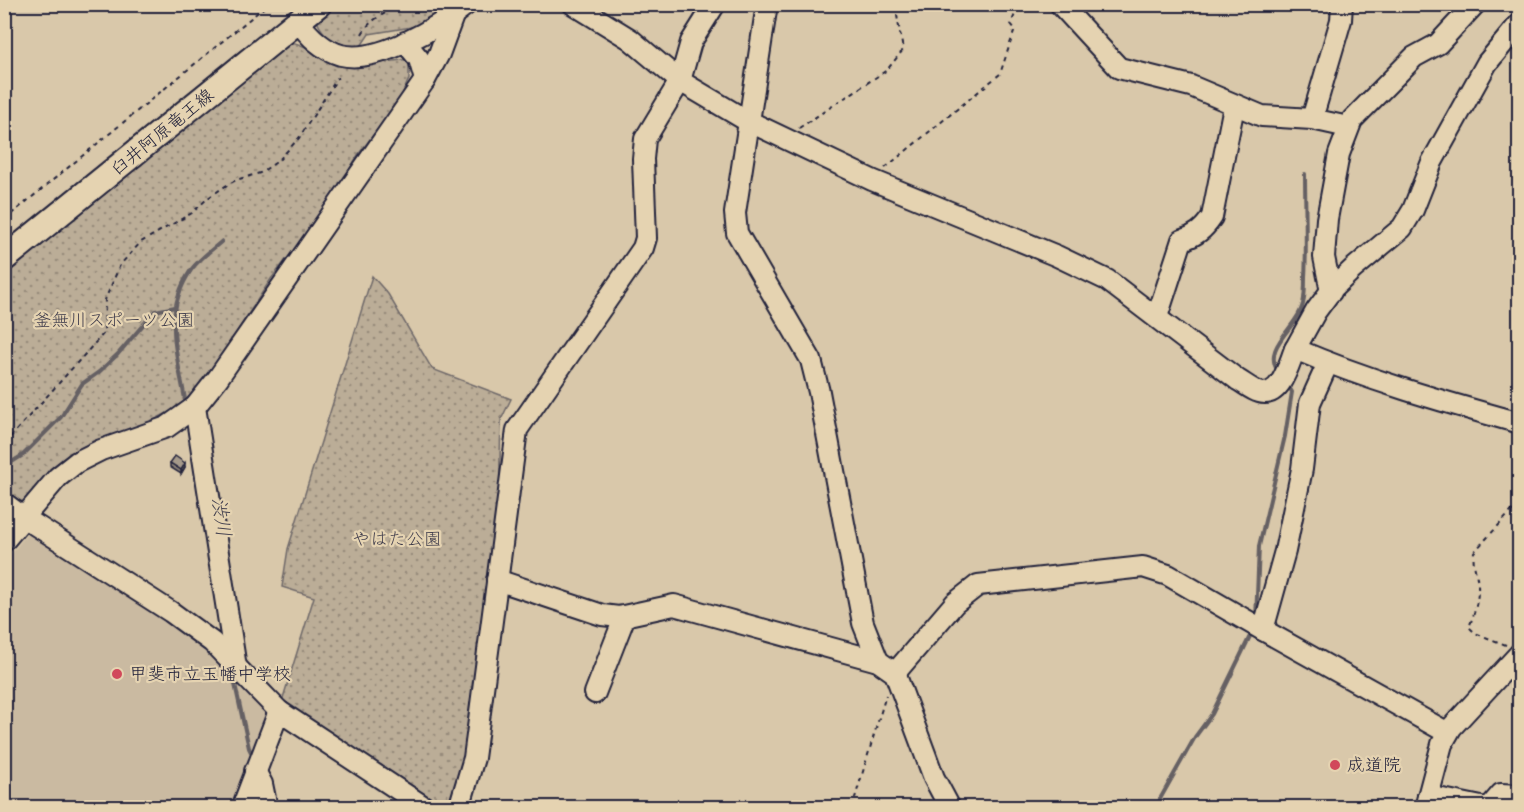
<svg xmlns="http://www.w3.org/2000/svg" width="1524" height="812" font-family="Delius,'Klee One',sans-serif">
<defs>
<pattern id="park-dots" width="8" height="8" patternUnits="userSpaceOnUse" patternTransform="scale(1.5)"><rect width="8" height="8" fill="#bbad97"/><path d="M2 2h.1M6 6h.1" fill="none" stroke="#988c7c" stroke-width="1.8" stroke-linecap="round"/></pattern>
</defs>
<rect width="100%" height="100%" fill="#d9c8aa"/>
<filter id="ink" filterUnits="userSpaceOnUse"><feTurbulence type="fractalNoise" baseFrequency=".0167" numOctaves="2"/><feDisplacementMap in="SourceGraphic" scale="12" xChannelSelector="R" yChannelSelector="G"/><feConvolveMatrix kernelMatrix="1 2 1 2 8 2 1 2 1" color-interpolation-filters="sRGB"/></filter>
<g filter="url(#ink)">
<!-- built -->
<polygon fill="#cabaa1" points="31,529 191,632 270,715 237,807 5,808 5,562"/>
<!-- park -->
<g fill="url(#park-dots)" stroke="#6e6869" stroke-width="1.5">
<path d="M336,5H458L436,23L369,34L347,67L409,59V79L399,101L358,155L326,209L271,279L217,362L192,396L171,411L150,422L88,444L50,474L13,518L5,511V271L290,42C307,44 321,59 337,66L348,46C333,41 323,36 317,21Z"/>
<polygon points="372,276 388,294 432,369 511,399 501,420 497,580 466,756 451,807 438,807 279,711 314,597 282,587 288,549"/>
</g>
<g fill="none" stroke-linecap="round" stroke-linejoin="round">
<!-- stream -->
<g stroke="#656064" stroke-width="4">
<path d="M1279,373C1260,347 1298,328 1303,304C1305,296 1305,285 1305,277C1307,243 1305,208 1305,174"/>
<path d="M186,405C178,357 161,314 191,270C199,259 212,250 222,241"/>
<polyline points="4,467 23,455 61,417 82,384 99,372 118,354 155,311 175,307"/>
<polyline points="1256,620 1259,546 1285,436 1292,392 1287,384"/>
<polyline points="233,675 249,748 254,758"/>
<polyline points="1158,808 1160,799 1195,737 1212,714 1253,630"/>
</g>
<defs>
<g id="minor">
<path d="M573,4L630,39L680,81L744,119L872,180L1057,256L1107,280L1238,380C1245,384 1252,390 1259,392C1281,399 1289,363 1295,349"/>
<polyline points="767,4 735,213 737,233 811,360 819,392 863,623 878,661"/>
<polyline points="1060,4 1119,68 1191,86 1262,116 1312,119 1348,127"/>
<path d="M298,21C309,36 322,50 341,55C378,64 439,27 467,4"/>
<path d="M1520,23L1487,63L1432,162L1413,210L1402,228L1353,269L1333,288L1316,311L1295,349C1367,380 1444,402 1520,423"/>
<polyline points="405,42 419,59 425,80"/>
<polyline points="1312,119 1341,20 1342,4"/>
<polyline points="1331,292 1324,257 1327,219 1339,154 1352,120 1414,57 1438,44 1475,4"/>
<path d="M1157,317L1182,240C1196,236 1204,229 1212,217L1234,106"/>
<polyline points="195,407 236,667"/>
<polyline points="4,503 23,517 171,612 212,642 279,711 426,808"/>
<polyline points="4,541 58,477 77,462 101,450 167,427 195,407 218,378 425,80 439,54 453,16"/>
<polyline points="497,580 602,615 619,617 674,605 878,661 895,673 934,778 950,808"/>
<polyline points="1263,630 1285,551 1302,469 1310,403 1328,363"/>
<polyline points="895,673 955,603 978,585 1143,567 1168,575 1263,630 1448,733"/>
<polyline points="595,693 625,616"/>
<polyline points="255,771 262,784 267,808"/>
<polyline points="1428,796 1486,808"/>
<polyline points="242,808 279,711"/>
<polyline points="459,808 474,758 517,430 643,248 646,238 643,159 645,139 680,81 691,42 715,4"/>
<polyline points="1425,808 1442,744 1451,728 1520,653"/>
<polyline points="1489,808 1501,794 1520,795"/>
</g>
<polyline id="major" points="4,259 319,4"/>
</defs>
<!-- minor casing -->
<use href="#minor" stroke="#22223b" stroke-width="24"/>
<!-- major casing -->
<use href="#major" stroke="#22223b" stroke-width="28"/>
<!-- path -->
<g stroke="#22223b" stroke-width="2" stroke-dasharray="4.5 4.5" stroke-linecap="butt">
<path d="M362,34C372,16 391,10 410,4"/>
<polyline points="799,128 887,70 903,50 895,4"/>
<polyline points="885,168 1000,74 1015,29 1011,24 1019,4"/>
<polyline points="4,220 268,4"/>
<polyline points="4,444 104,333 105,300 120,265 141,242 192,213 208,198 227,185 236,180 260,173 278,161 299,138 338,77"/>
<path d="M1506,645L1475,633L1469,627C1474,615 1479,599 1478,585C1477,573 1472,564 1474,552L1520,502"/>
<polyline points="852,808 886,695"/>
</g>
<!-- minor -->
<use href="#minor" stroke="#e5d3b1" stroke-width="20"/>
<!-- major -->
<use href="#major" stroke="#e5d3b1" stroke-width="24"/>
</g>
<!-- wall -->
<polygon fill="#8f8478" stroke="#22223b" stroke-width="1.5" points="170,463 185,467 181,474 170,467"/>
<!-- shaded-wall -->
<polygon fill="#746c61" stroke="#22223b" stroke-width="1.5" points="185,463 185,467 181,474 181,470"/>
<!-- building -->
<polygon fill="#a69a8b" stroke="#22223b" stroke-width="1.5" points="175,456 185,463 181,470 170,463"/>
</g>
<!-- markers -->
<g fill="#d1495b" stroke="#e5d3b1" stroke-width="2">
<circle cx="117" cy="674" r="6"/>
<circle cx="1335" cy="765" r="6"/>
</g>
<g text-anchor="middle" stroke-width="4.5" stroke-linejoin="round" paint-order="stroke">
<!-- street labels -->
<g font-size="18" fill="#22223b" stroke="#e5d3b1">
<text transform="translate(162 132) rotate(-39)" y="6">臼井阿原竜王線</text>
</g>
<!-- park labels -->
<g font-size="18" fill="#413e4d" stroke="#e5d3b1">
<text x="114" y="326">釜無川スポーツ公園</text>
<text x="397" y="545">やはた公園</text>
</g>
<!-- poi labels -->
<g font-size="18" fill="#22223b" stroke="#e5d3b1" text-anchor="start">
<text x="129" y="680">甲斐市立玉幡中学校</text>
<text x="1347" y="771">成道院</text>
</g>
<!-- water labels -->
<g font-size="20" font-style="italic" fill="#444150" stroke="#e5d3b1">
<text transform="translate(222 517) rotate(82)" y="7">渋川</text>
</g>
</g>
<!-- margin -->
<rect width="1524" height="812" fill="none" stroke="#e5d3b1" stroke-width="24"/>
<rect x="12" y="12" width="1500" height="788" fill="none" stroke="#22223b" stroke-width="2" filter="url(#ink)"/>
</svg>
